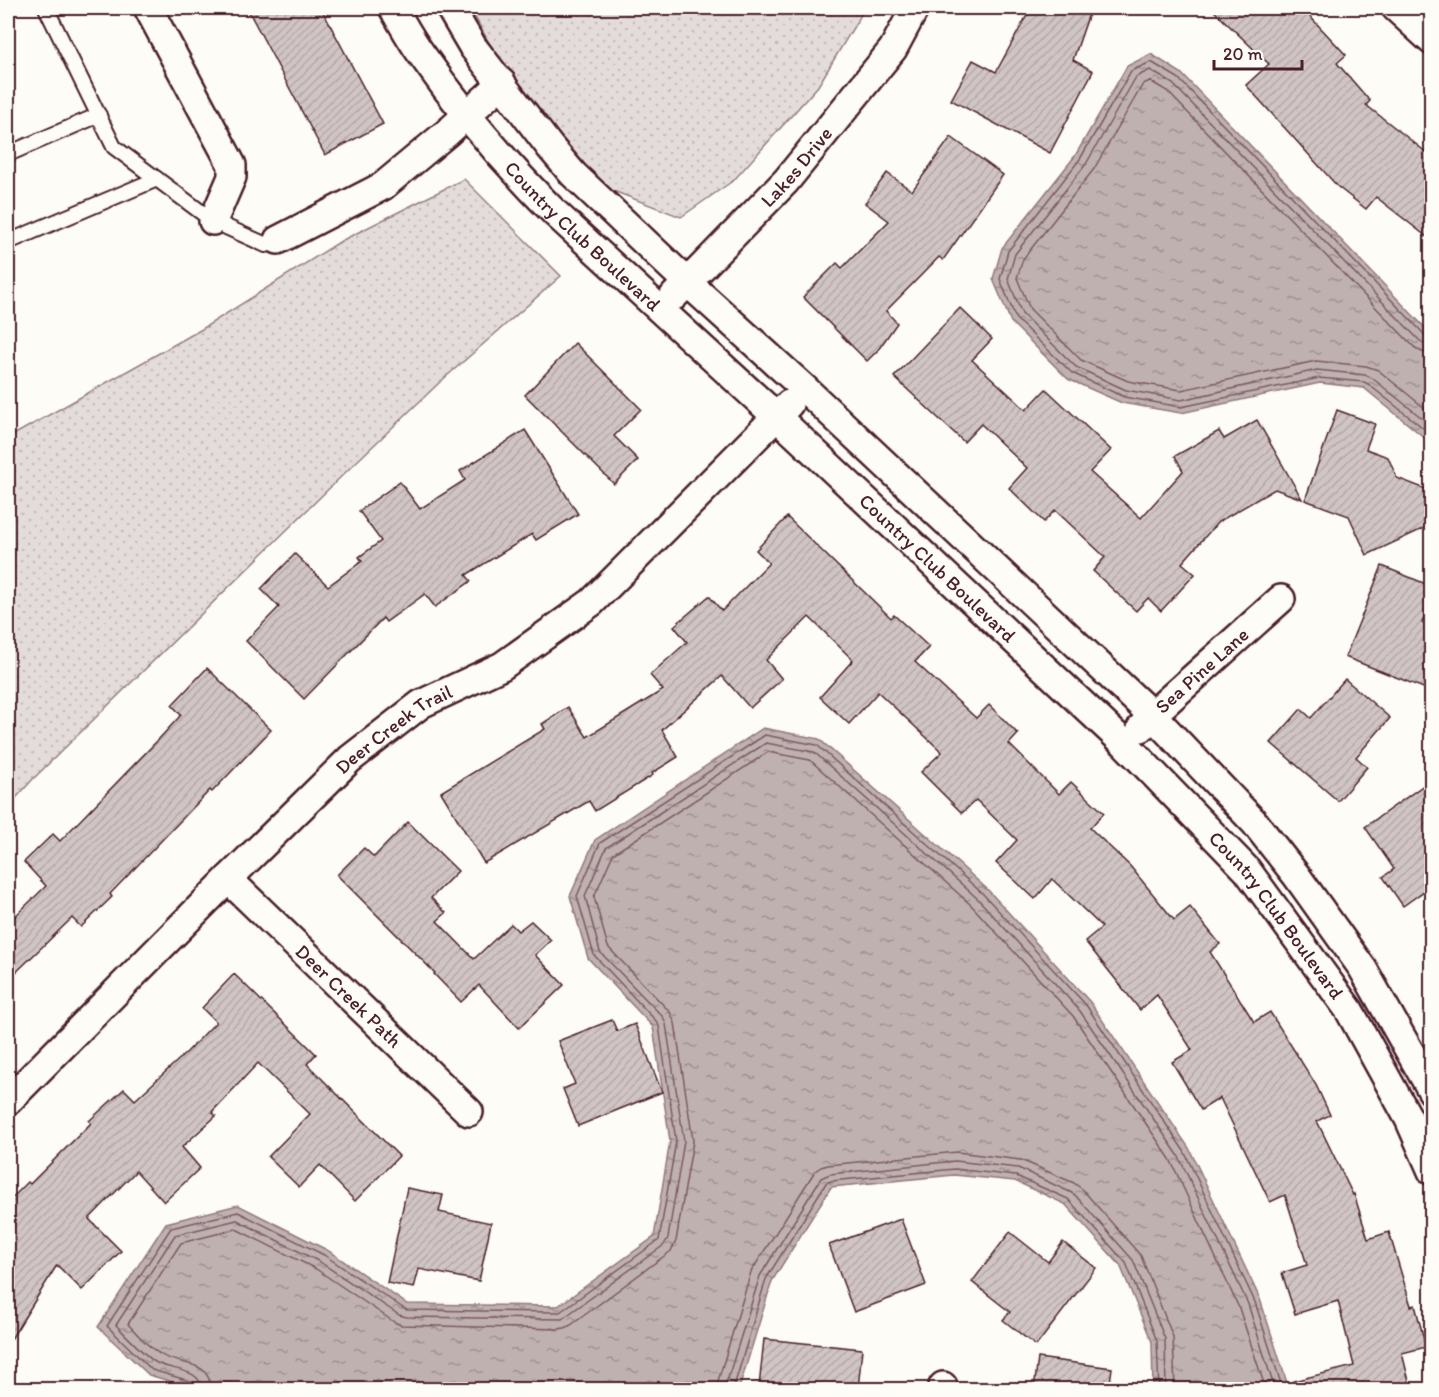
<svg xmlns="http://www.w3.org/2000/svg" width="1439" height="1397" font-family="Itim,sans-serif">
<defs>
<pattern id="grass-dots" width="8" height="8" patternUnits="userSpaceOnUse" patternTransform="scale(1.5)"><rect width="8" height="8" fill="#e3dcda"/><path d="M2 2h.1M6 6h.1" fill="none" stroke="#c4bcbb" stroke-width="1.8" stroke-linecap="round"/></pattern>
<pattern id="water-ripples" width="26" height="14" patternUnits="userSpaceOnUse" patternTransform="scale(1.5)"><rect width="26" height="14" fill="#c0b1b1"/><path d="M2 4q2-2 4 0t4 0M15 11q2-2 4 0t4 0" fill="none" stroke="#9e8f90"/></pattern>
<pattern id="building-hatch" width="6" height="6" patternUnits="userSpaceOnUse" patternTransform="scale(1.5)"><rect width="6" height="6" fill="#d0c5c4"/><path d="M-1 1l2-2M0 6l6-6M5 7l2-2" fill="none" stroke="#b4a9a9"/></pattern>
</defs>
<rect width="100%" height="100%" fill="#fdfcf7"/>
<filter id="ink" filterUnits="userSpaceOnUse"><feTurbulence type="fractalNoise" baseFrequency=".0167" numOctaves="2"/><feDisplacementMap in="SourceGraphic" scale="12" xChannelSelector="R" yChannelSelector="G"/><feConvolveMatrix kernelMatrix="1 2 1 2 8 2 1 2 1" color-interpolation-filters="sRGB"/></filter>
<g filter="url(#ink)">
<!-- grass -->
<g fill="url(#grass-dots)" stroke="#967e82" stroke-width="1.5">
<polygon points="470,8 865,8 818,86 734,180 681,217 603,187 526,110"/>
<polygon points="464,179 561,276 440,382 352,466 33,779 8,807 8,438 202,329 341,241"/>
</g>
<!-- water -->
<g fill="url(#water-ripples)" stroke="#91777b" stroke-width="1.5">
<polygon points="1151,54 1181,73 1431,334 1431,443 1364,388 1320,383 1181,413 1122,403 1068,379 1011,322 993,279 1002,248 1075,156 1127,66"/>
<polygon points="763,728 819,739 987,889 1090,1002 1189,1148 1260,1299 1289,1389 1153,1389 1152,1342 1120,1265 1065,1204 1015,1181 954,1175 831,1187 772,1281 739,1389 197,1389 149,1375 98,1327 166,1223 238,1205 327,1250 407,1304 558,1306 654,1237 670,1141 653,1027 588,958 570,896 595,840"/>
</g>
<g fill="none" stroke-linecap="round" stroke-linejoin="round">
<!-- shore -->
<g stroke="#795961" stroke-width="1.5">
<polyline points="1432,337 1425,335 1178,78 1151,62 1131,71 1080,159 1008,251 1000,279 1016,319 1072,373 1124,397 1181,407 1319,378 1364,382 1368,384 1432,435"/>
<polyline points="1432,345 1425,344 1419,340 1173,84 1150,70 1136,77 1086,164 1015,254 1008,279 1022,314 1076,367 1126,390 1181,400 1317,370 1365,375 1372,378 1432,426"/>
<polyline points="1432,354 1422,352 1414,347 1167,91 1150,81 1143,84 1094,169 1023,259 1017,278 1030,309 1081,360 1128,381 1181,390 1316,361 1366,366 1378,370 1432,414"/>
<polyline points="194,1390 194,1385 190,1381 152,1370 107,1326 171,1228 238,1212 324,1255 403,1308 407,1310 560,1312 659,1240 676,1141 659,1026 657,1022 594,955 577,896 600,843 765,735 817,745 983,894 1086,1005 1184,1151 1255,1302 1283,1390"/>
<path d="M202,1390C201,1368 172,1371 157,1363C149,1360 123,1332 116,1325L175,1235L237,1220L320,1262L399,1315L407,1317L562,1319L664,1245L668,1238L684,1141L666,1024L663,1017L600,952L585,896L606,848L766,743L814,752L978,899L1080,1011L1178,1155L1248,1304L1275,1390"/>
<path d="M211,1390C210,1357 178,1367 160,1354C150,1348 135,1332 128,1324L181,1243L236,1229L316,1269L394,1322L401,1325L557,1329L565,1328L571,1325L671,1251L676,1241L693,1141L675,1023L670,1012L608,947L594,897L613,854L768,752L810,760L971,905L1073,1016L1170,1159L1239,1308L1266,1390"/>
<polyline points="717,1390 718,1381 751,1272 815,1171 821,1167 828,1165 957,1152 1021,1160 1074,1183 1082,1189 1141,1256 1173,1337 1175,1390"/>
<polyline points="726,1390 726,1384 760,1276 821,1178 830,1174 955,1161 1018,1168 1070,1192 1075,1195 1133,1260 1165,1339 1166,1390"/>
<polyline points="733,1390 766,1279 826,1183 831,1181 955,1169 1016,1176 1068,1199 1126,1263 1157,1341 1159,1390"/>
</g>
</g>
<!-- building -->
<g fill="url(#building-hatch)" stroke="#4a1f2b" stroke-width="1.5">
<polygon points="247,8 321,8 383,124 325,155"/>
<polygon points="1031,8 1091,8 1073,60 1093,71 1050,153 951,100 973,60 996,72"/>
<polygon points="1211,8 1302,8 1346,55 1337,63 1370,101 1366,105 1431,156 1431,240 1376,197 1366,209 1338,187 1246,85 1269,64"/>
<polygon points="951,137 1003,175 943,260 939,257 886,311 897,323 878,350 867,361 803,297 837,263 842,268 889,221 865,203 887,173 912,191"/>
<polygon points="960,308 992,339 972,360 1026,410 1046,389 1111,450 1090,472 1141,518 1183,471 1175,456 1219,431 1224,439 1257,420 1302,499 1275,489 1218,522 1182,563 1195,574 1161,611 1148,598 1136,611 1093,571 1105,557 1055,510 1044,522 1009,488 1027,468 981,424 964,442 894,377"/>
<polygon points="575,343 641,409 614,436 638,460 614,484 525,395"/>
<polygon points="1337,410 1375,424 1366,449 1388,457 1397,478 1431,491 1431,525 1367,555 1349,516 1305,500"/>
<polygon points="525,430 578,514 536,540 532,534 466,575 471,581 435,607 425,594 386,622 383,618 304,699 246,641 279,607 261,589 295,554 328,586 362,561 359,557 381,541 359,511 400,482 420,509 465,480 460,471"/>
<polygon points="787,517 891,618 894,615 929,647 915,662 976,718 989,705 1018,734 1009,744 1059,794 1071,782 1104,813 1090,828 1130,866 1174,920 1190,907 1220,944 1210,952 1254,1022 1270,1012 1316,1085 1330,1115 1317,1121 1353,1195 1354,1194 1368,1239 1389,1232 1411,1306 1415,1305 1426,1347 1402,1353 1411,1389 1294,1389 1293,1381 1354,1366 1338,1301 1295,1314 1282,1273 1307,1265 1285,1195 1270,1202 1220,1098 1201,1110 1172,1062 1192,1050 1157,995 1140,1010 1085,941 1102,927 1052,879 1035,899 996,863 1017,840 976,800 962,813 921,772 942,752 878,692 849,724 820,697 853,660 809,617 766,660 782,679 750,708 722,676 662,730 678,757 652,773 653,775 595,811 589,801 484,863 441,792 545,729 542,724 568,707 587,737 663,690 650,675 687,642 674,626 709,596 722,611 769,563 756,550"/>
<polygon points="1382,566 1431,586 1431,599 1422,623 1431,627 1431,691 1345,657"/>
<polygon points="207,668 271,730 212,792 210,790 110,894 112,897 81,927 72,918 8,980 8,923 46,886 24,862 53,834 60,841 158,740 181,715 172,705"/>
<polygon points="1345,679 1390,718 1356,757 1367,767 1338,801 1271,743 1301,709 1311,718"/>
<polygon points="1431,780 1431,886 1403,906 1383,877 1394,869 1365,827"/>
<polygon points="408,822 458,871 431,898 446,913 437,921 474,959 511,924 518,931 531,921 551,940 535,955 564,985 519,1028 479,985 461,1002 434,974 435,973 337,875 364,848 374,857"/>
<polygon points="234,974 316,1054 307,1064 399,1156 355,1201 320,1165 299,1187 268,1157 310,1114 258,1063 212,1112 216,1116 182,1147 200,1168 164,1202 136,1171 89,1219 121,1251 82,1290 57,1265 8,1344 8,1202 28,1182 30,1184 91,1123 89,1121 124,1089 135,1100 187,1052 216,1022 202,1008"/>
<polygon points="612,1020 617,1031 635,1024 662,1092 578,1126 563,1089 575,1084 558,1041"/>
<polygon points="407,1188 443,1195 439,1212 491,1223 479,1281 419,1269 414,1288 387,1283"/>
<polygon points="901,1219 926,1285 854,1312 829,1245"/>
<polygon points="1010,1232 1048,1262 1063,1242 1096,1268 1036,1346 1003,1320 1010,1312 972,1282"/>
<polygon points="764,1339 862,1349 858,1389 782,1389 759,1387"/>
<polygon points="1038,1358 1112,1368 1109,1389 1034,1389"/>
</g>
<g fill="none" stroke-linecap="round" stroke-linejoin="round">
<defs>
<g id="lane">
<polyline points="46,8 114,147 213,221 266,245 278,240"/>
<polyline points="8,154 99,115"/>
<polyline points="8,242 157,179"/>
</g>
<g id="street">
<polyline points="148,8 232,165 232,177 213,221"/>
<path id="s1" d="M393,8C402,23 411,40 422,55C461,111 506,164 555,213L777,417L1125,744L1247,870L1349,1010L1409,1119L1432,1171"/>
<polyline points="450,8 473,47 550,147 573,174 687,282 804,388 1152,715 1255,823 1296,875 1363,969 1432,1091"/>
<polyline points="1396,8 1432,41"/>
<polyline points="278,240 383,186 448,132 502,83"/>
<path id="s2" d="M674,296L786,181L893,49L915,8"/>
<path id="s3" d="M1141,728L1152,715L1281,599"/>
<path id="s4" d="M228,879L469,1112"/>
<path id="s5" d="M8,1101L228,879L350,759L421,704L502,666L592,602L789,404"/>
<polyline points="943,1390 943,1386"/>
</g>
</defs>
<!-- lane casing -->
<use href="#lane" stroke="#4a1f2b" stroke-width="18"/>
<!-- street casing -->
<use href="#street" stroke="#4a1f2b" stroke-width="32"/>
<!-- lane -->
<use href="#lane" stroke="#fdfcf7" stroke-width="14"/>
<!-- street -->
<use href="#street" stroke="#fdfcf7" stroke-width="27"/>
</g>
</g>
<g text-anchor="middle" stroke-width="5" stroke-linejoin="round" paint-order="stroke">
<!-- street labels -->
<g font-size="20" fill="#4a1f2b" stroke="#fdfcf7">
<text dy="7" stroke="none"><textPath href="#s2" startOffset="178">Lakes Drive</textPath></text>
<text dy="7" stroke="none"><textPath href="#s1" startOffset="298">Country Club Boulevard</textPath></text>
<text dy="7" stroke="none"><textPath href="#s1" startOffset="784">Country Club Boulevard</textPath></text>
<text dy="7" stroke="none"><textPath href="#s3" startOffset="84">Sea Pine Lane</textPath></text>
<text dy="7" stroke="none"><textPath href="#s5" startOffset="537">Deer Creek Trail</textPath></text>
<text dy="7" stroke="none"><textPath href="#s1" startOffset="1270">Country Club Boulevard</textPath></text>
<text dy="7" stroke="none"><textPath href="#s4" startOffset="168">Deer Creek Path</textPath></text>
</g>
</g>
<!-- margin -->
<rect width="1439" height="1397" fill="none" stroke="#fdfcf7" stroke-width="30"/>
<rect x="15" y="15" width="1409" height="1367" fill="none" stroke="#4a1f2b" stroke-width="2" filter="url(#ink)"/>
<!-- scale -->
<path d="M1214 60v9h88v-9" fill="none" stroke="#4a1f2b" stroke-width="3"/>
<text x="1223" y="60" font-size="18" fill="#4a1f2b" stroke="#fdfcf7" stroke-width="4.5" paint-order="stroke">20 m</text>
</svg>
